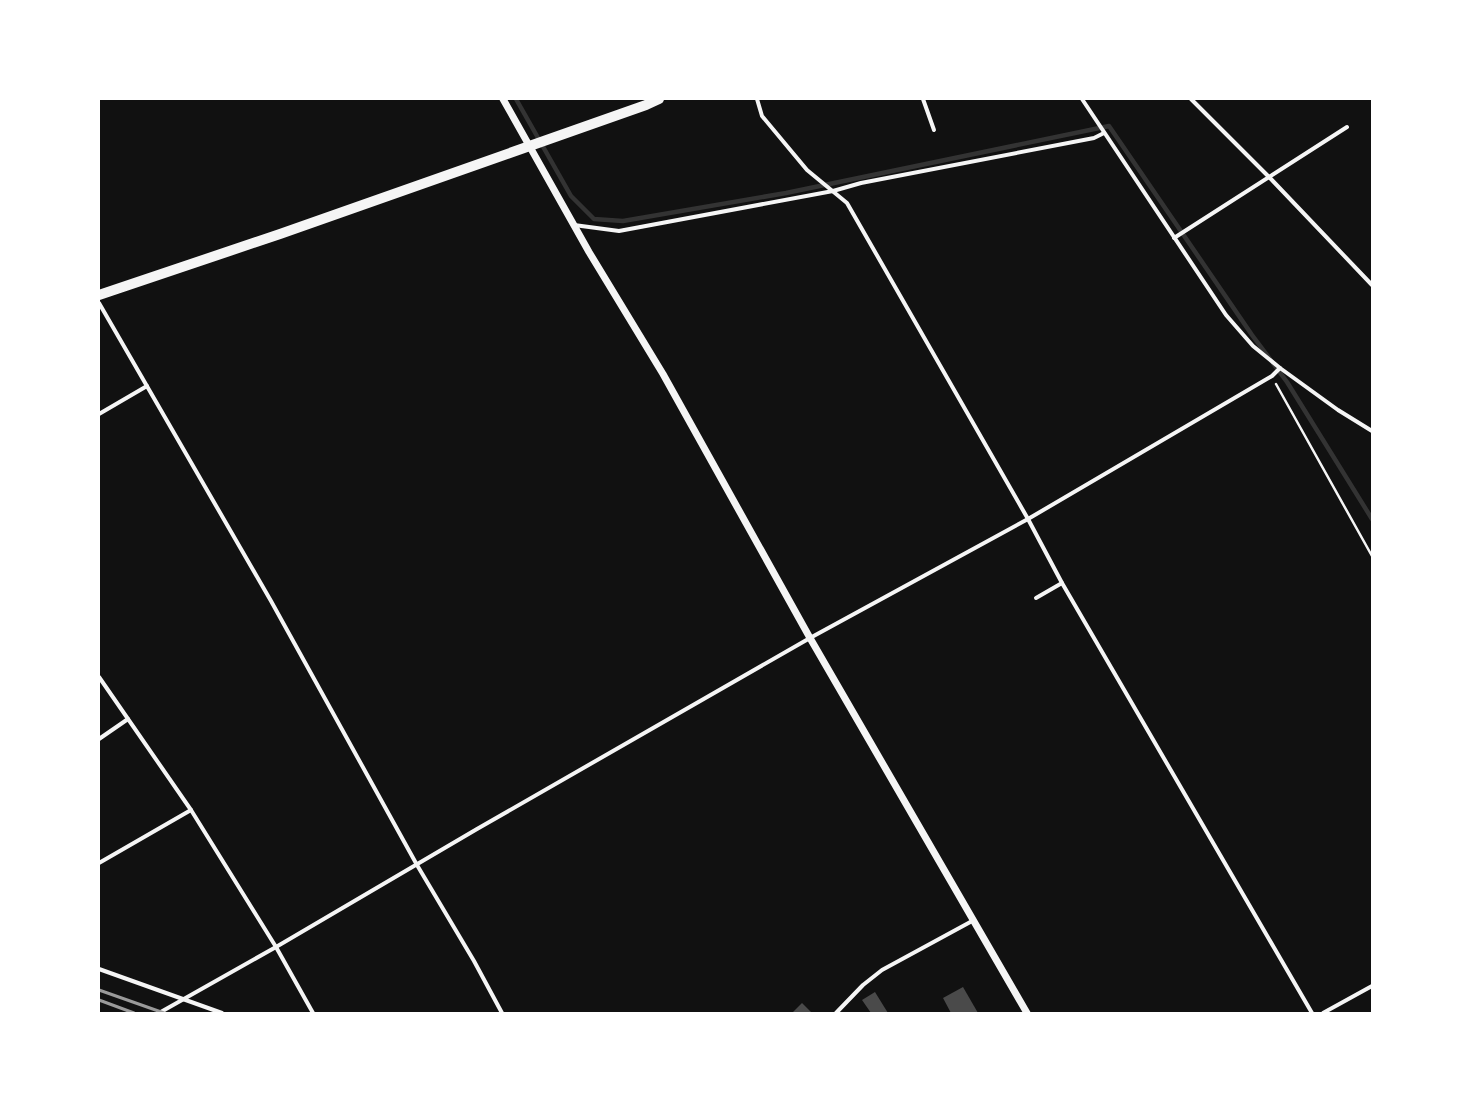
<svg xmlns="http://www.w3.org/2000/svg" width="1471" height="1112" font-family="Barlow,sans-serif">
<rect width="100%" height="100%" fill="#111"/>
<g fill="none" stroke-linecap="round" stroke-linejoin="round">
<!-- stream -->
<polyline stroke="#333" stroke-width="4.5" points="516,99 571,196 594,219 623,221 786,193 1109,126 1252,335 1287,382 1372,519"/>
</g>
<!-- building -->
<g fill="#4a4a4a">
<polygon points="963,987 978,1013 951,1013 943,998"/>
<polygon points="875,992 883,1005 888,1013 871,1013 862,1000"/>
<polygon points="802,1003 812,1013 792,1013"/>
</g>
<g fill="none" stroke-linecap="round" stroke-linejoin="round">
<!-- path -->
<polyline stroke="#f5f5f5" stroke-width="2.5" points="1276,384 1372,556"/>
<!-- minor -->
<g stroke="#f5f5f5" stroke-width="4">
<polyline points="757,99 762,116 807,170 847,203 1028,519 1062,583 1312,1013"/>
<polyline points="923,99 934,130"/>
<polyline points="1082,99 1226,315 1253,346 1280,368 1338,410 1372,431"/>
<polyline points="1191,99 1270,178 1372,285"/>
<polyline points="574,225 619,231 833,191 861,183 1094,138 1104,133"/>
<polyline points="1174,238 1347,127"/>
<polyline points="99,303 271,601 417,865 474,961 502,1013"/>
<polyline points="99,414 147,386"/>
<polyline points="1036,598 1062,583"/>
<polyline points="99,677 191,810 276,947 313,1013"/>
<polyline points="99,739 128,719"/>
<polyline points="99,863 191,810"/>
<polyline points="99,969 222,1013"/>
<polyline points="159,1013 276,947 477,829 810,638 1028,519 1272,376 1280,368"/>
<polyline points="836,1013 863,985 882,970 974,920"/>
<polyline points="1323,1013 1372,986"/>
</g>
<!-- tertiary -->
<polyline stroke="#f5f5f5" stroke-width="7" points="503,99 589,252 663,374 810,638 1027,1013"/>
<!-- primary -->
<polyline stroke="#f5f5f5" stroke-width="10" points="99,295 280,234 646,105 659,99"/>
<!-- rail -->
<g stroke="#9a9a9a" stroke-width="3">
<polyline points="99,990 164,1013"/>
<polyline points="99,1000 134,1013"/>
</g>
</g>
<!-- border -->
<rect width="1471" height="1112" fill="none" stroke="#ffffff" stroke-width="200"/>
</svg>
